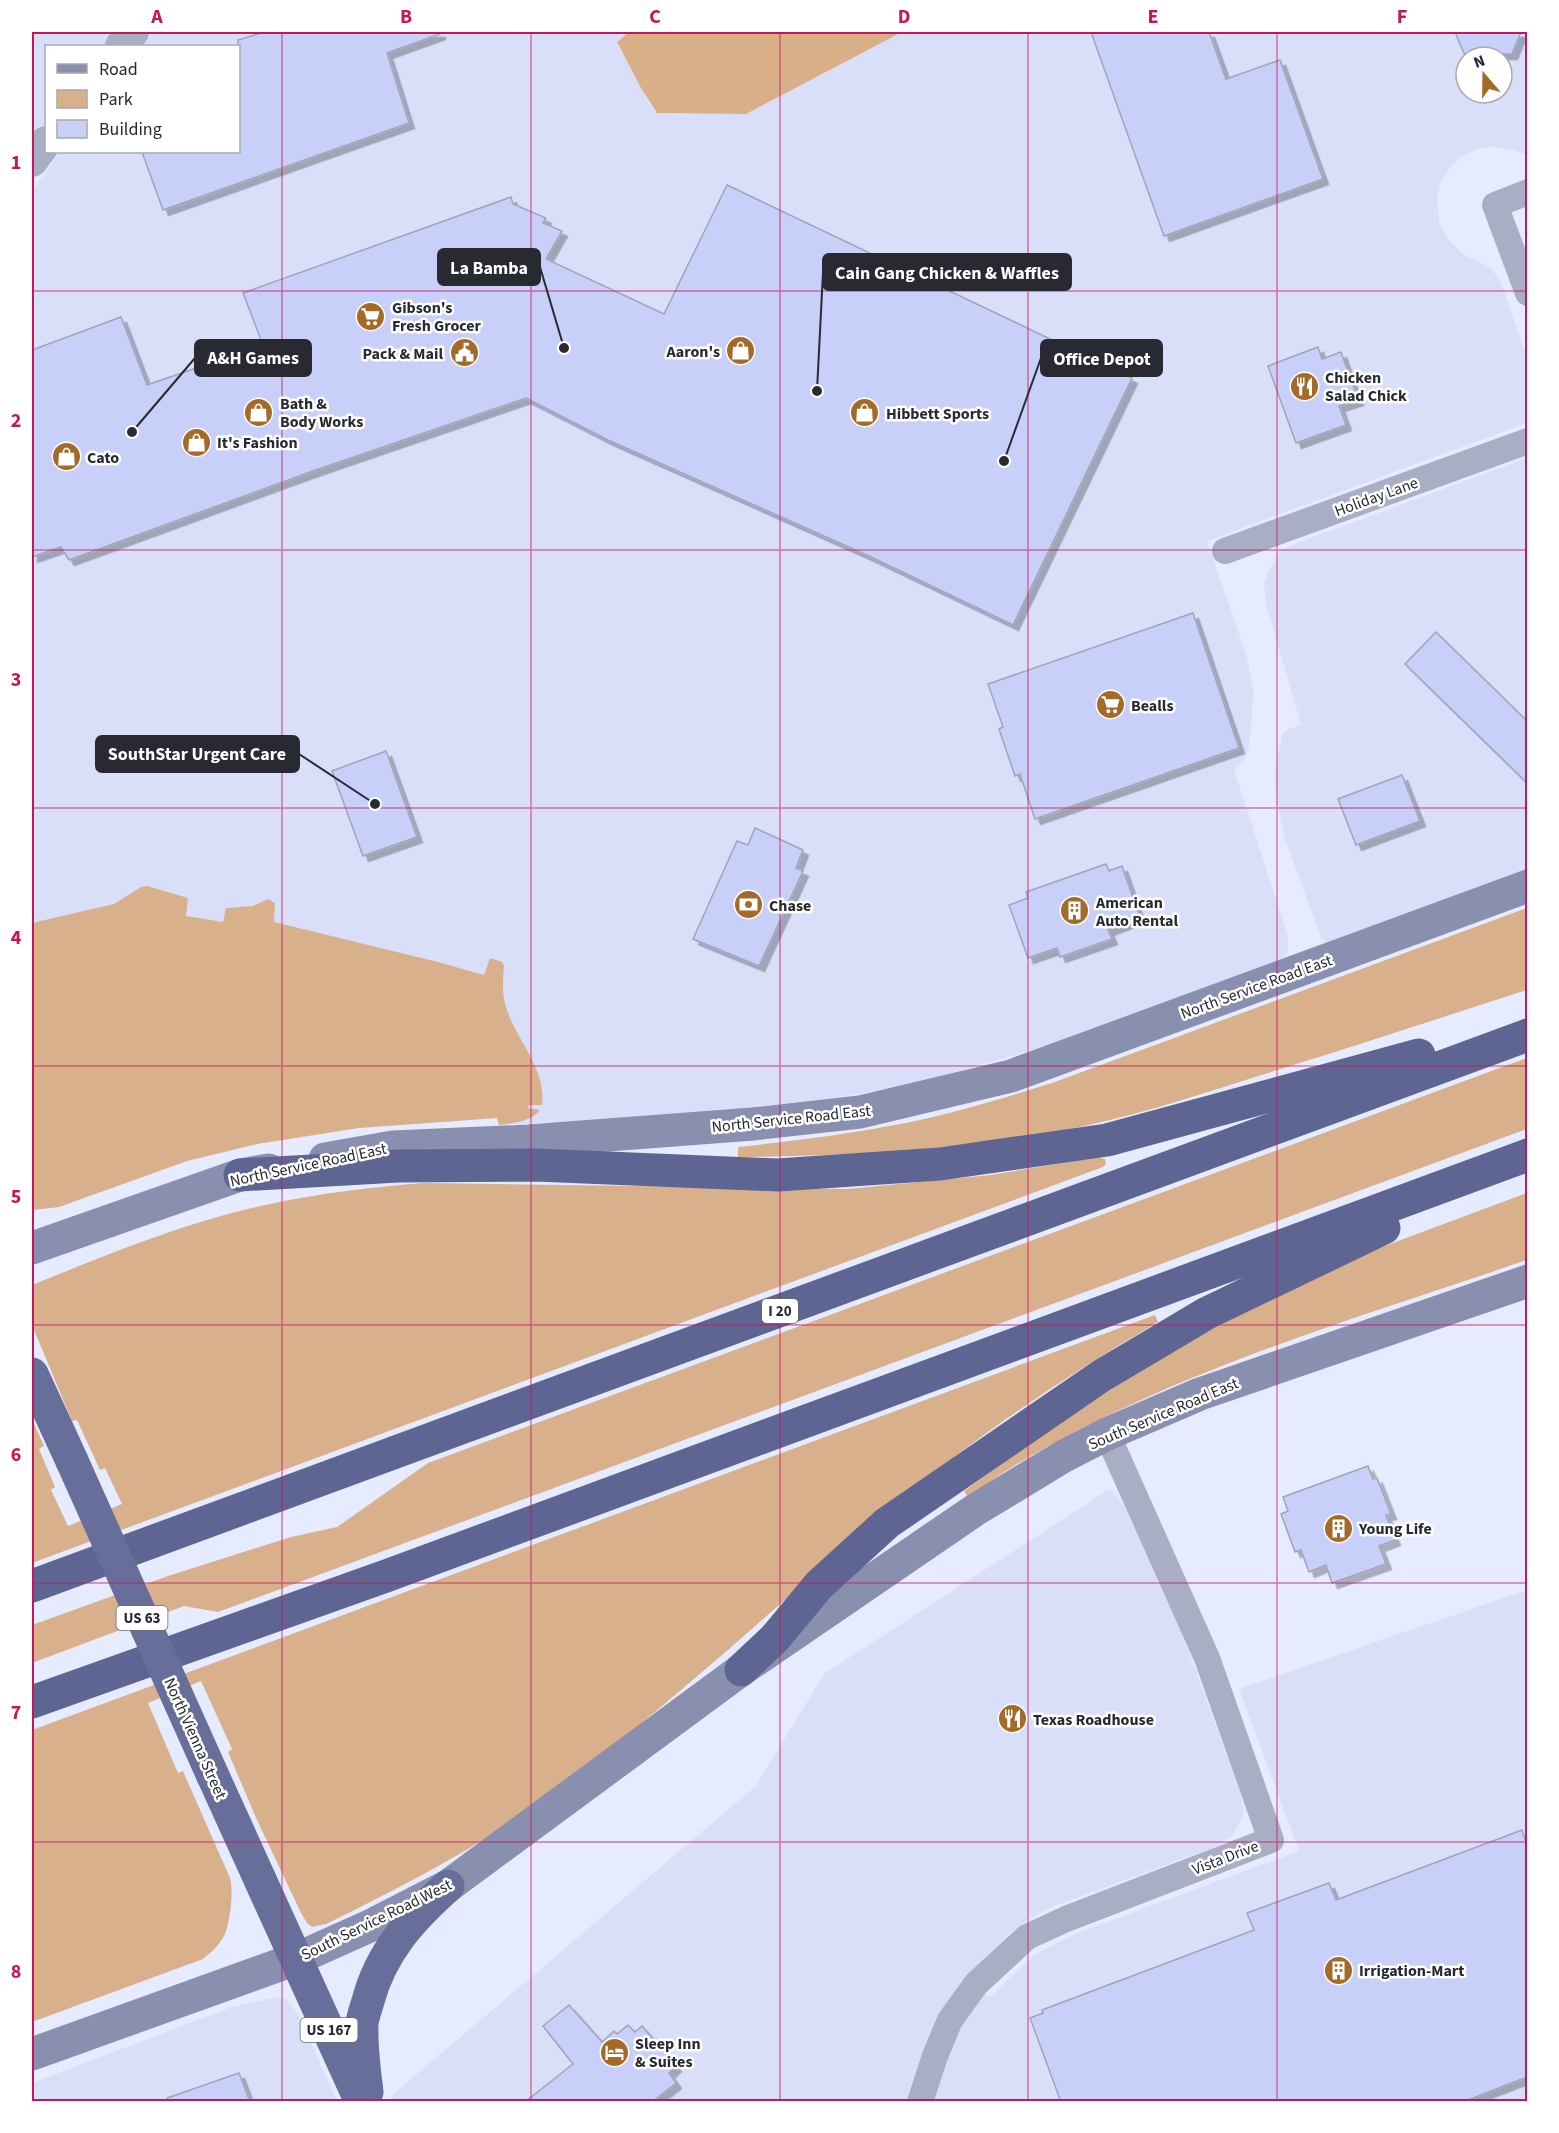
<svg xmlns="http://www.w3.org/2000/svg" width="1559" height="2133" font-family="'Source Sans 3',sans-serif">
<defs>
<filter id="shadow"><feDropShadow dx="5.5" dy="5.5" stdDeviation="0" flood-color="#0004"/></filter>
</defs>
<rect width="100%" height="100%" fill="#e7ebff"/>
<!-- built -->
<g fill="#dadff9" fill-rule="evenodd">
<polygon points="32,32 116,32 105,46 46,46 46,123 32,143"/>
<path d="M154,32H629L617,42L650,104L657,113L745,114L902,32H1527V155L1514,150L1492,147L1482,148L1464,155L1453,164L1444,176L1440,184L1437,199L1439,222L1448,239L1464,255L1490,267L1501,282L1527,358V423L1207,541L1246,654L1254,691L1249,747L1244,760L1234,770L1288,936V948L1285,956L1278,963L1046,1046L910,1085L788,1106L665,1117L499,1125L497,1118L359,1128L257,1144L187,1161L59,1207L32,1210V191L60,152H238V46H141ZM1466,57H1502V93H1466Z"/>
<polygon points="1527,458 1527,869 1328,942 1322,940 1285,839 1276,797 1275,768 1283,732 1301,724 1266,605 1264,583 1269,570 1281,550 1292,545"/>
<polygon points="1108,1490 1113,1492 1123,1504 1176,1617 1241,1794 1243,1811 1242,1818 1233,1835 1215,1847 1054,1906 1028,1920 1011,1932 960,1982 990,1997 1035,1954 1075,1934 1299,1851 1239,1689 1527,1590 1527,2101 393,2102 391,2096 756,1786 824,1674"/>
<polygon points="277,1997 287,2000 298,2014 337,2101 32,2102 32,2083 229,2008"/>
</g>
<!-- green -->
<g fill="#d8b18c">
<path d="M147,886L188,898L186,916L223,922L226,908L253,906L268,899L275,903L274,922L438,962L484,975L490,958L502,962L504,966C503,977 502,992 505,1004C514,1038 547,1068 542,1105H529L528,1108L540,1110C531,1122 513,1123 499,1125L497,1118L359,1128L257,1144L187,1161L59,1207L32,1210V923L114,904L141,887Z"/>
<path d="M1527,908V990C1437,1019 1346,1049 1255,1077C1189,1098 1123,1120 1054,1132C950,1151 844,1156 738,1157V1147C794,1141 850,1134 906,1123C955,1113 1004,1098 1052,1083Z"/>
<polygon points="1527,1058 1527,1129 218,1612 184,1606 32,1663 32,1625 168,1576 291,1537 337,1527 428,1463"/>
<path d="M1098,1157L1105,1159L1106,1164L1103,1167L32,1563V1419L44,1446L39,1449L55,1487L51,1490L68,1526L122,1504L105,1468L100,1470L77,1420L72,1421L32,1325V1285C109,1254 188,1221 270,1204C321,1193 372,1187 424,1183L848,1189L991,1175Z"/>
<path d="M1527,1193V1260C1355,1319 1175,1370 1017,1464C1000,1474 984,1486 968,1497L964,1491L1073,1412L1206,1332L1270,1298L1374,1250Z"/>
<path d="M1155,1315L1158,1322C1064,1377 973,1438 891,1508C801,1584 715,1664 623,1738C588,1766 554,1794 516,1819C456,1859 391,1892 326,1924L312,1927L307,1923L301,1913L257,1820L228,1752L232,1749L201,1681L148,1703L178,1773L183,1771L230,1878C234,1891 230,1921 225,1934C220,1944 212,1952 203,1959L32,2022V1730Z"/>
</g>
<!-- forest -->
<polygon fill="#d8af87" points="629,32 902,32 746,114 657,113 641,88 617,42"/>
<!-- building -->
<g fill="#c8cff9" stroke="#a1a4b7" stroke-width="1.5" filter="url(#shadow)">
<polygon points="264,32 440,32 440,34 387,53 409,123 163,210 142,152 238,152 238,40"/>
<polygon points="1091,32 1209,32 1226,79 1280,60 1323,179 1164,236"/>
<polygon points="1455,32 1521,32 1512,54 1493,54 1466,58"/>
<polygon points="727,185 1132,378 1013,625 871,557 608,440 526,398 310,472 69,560 61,547 32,557 32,350 121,317 147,385 263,345 243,293 511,197 513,204 546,218 543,223 562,231 546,259 664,314"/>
<polygon points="1318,347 1322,359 1341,352 1358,400 1339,406 1346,425 1296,443 1268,366"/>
<polygon points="1193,613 1239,748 1035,819 1020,774 1015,776 999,729 1003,727 988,684"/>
<polygon points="1436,632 1527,721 1527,783 1405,664"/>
<polygon points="386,751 417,837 363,856 332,771"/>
<polygon points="1402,775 1420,821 1356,845 1338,799"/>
<polygon points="755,828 803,850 796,868 803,871 759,966 693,939 737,841 748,845"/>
<polygon points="1106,864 1109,871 1122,866 1140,918 1108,930 1112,939 1060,957 1057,948 1028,958 1009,905 1028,898 1026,892"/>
<polygon points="1368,1466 1373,1479 1377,1478 1391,1514 1386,1515 1395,1540 1379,1546 1386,1564 1332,1583 1326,1565 1309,1572 1301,1550 1295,1552 1281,1514 1288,1511 1283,1497"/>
<polygon points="1522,1830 1527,1846 1527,2077 1463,2102 1061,2102 1030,2018 1043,2013 1042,2010 1254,1930 1247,1913 1329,1883 1336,1900"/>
<polygon points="569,2005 602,2042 614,2031 617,2034 628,2025 635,2032 642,2026 676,2066 669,2073 676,2083 652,2102 525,2102 573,2064 543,2026"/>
<polygon points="239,2073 250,2102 167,2102 167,2098"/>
</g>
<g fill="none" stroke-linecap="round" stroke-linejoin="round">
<!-- minor -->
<g stroke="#a9aec4" stroke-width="26">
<polyline points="1528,192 1495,205 1528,293"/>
<polyline points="1225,551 1528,441"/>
<polyline points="920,2102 935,2056 950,2020 976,1984 1027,1937 1066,1919 1271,1840 1207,1658 1107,1434"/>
</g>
<!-- tertiary -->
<g stroke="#a9aec4" stroke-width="32">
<polyline points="121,46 133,32"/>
<polyline points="32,161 46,142"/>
</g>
<!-- secondary -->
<g stroke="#898faf" stroke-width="33">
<polyline points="325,1159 393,1147 529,1141 753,1124 860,1112 1011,1076 1528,886"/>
<polyline points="32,1248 240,1175 269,1170"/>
<polyline points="32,2054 296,1959 372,1925 448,1886 741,1670 975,1510 1064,1456 1107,1434 1200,1394 1528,1281"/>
</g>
<!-- trunk -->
<g stroke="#686e9a" stroke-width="33">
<polyline points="32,1374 72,1461"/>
<polyline points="213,1776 361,2102"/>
<path d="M367,2092C364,2069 361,2047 362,2023C363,2016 366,2008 368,2001C381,1952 411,1919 448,1886"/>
</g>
<!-- motorway -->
<g stroke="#5e6593" stroke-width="33">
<polyline points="240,1175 398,1166 536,1165 778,1175 940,1164 1107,1140 1419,1055"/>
<polyline points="32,1586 1528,1035"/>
<polyline points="741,1670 775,1638 819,1585 887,1523 1101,1376 1207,1313 1384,1228"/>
<polyline points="32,1702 386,1576 1528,1155"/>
</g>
<!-- trunk-bridge -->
<polyline stroke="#686e9a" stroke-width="33" points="72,1461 213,1776"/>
</g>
<!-- grid -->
<path fill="none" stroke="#c2185b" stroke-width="1.5" stroke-opacity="0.55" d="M282,32V2102M531,32V2102M780,32V2102M1028,32V2102M1277,32V2102M32,291H1528M32,550H1528M32,808H1528M32,1066H1528M32,1325H1528M32,1583H1528M32,1842H1528"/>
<!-- icons -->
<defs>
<symbol id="supermarket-disc" viewBox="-11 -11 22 22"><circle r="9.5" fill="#a36a29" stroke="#fff"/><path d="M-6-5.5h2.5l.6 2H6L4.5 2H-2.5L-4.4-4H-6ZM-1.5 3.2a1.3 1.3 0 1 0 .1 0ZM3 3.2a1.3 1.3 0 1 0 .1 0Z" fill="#fff"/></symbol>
<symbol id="shop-disc" viewBox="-11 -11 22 22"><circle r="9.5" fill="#a36a29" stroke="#fff"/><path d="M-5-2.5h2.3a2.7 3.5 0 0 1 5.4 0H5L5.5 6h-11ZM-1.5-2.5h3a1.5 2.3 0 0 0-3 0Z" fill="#fff"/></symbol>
<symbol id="civic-disc" viewBox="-11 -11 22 22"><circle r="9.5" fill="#a36a29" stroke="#fff"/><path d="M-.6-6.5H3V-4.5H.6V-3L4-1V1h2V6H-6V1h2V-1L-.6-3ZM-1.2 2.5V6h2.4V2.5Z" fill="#fff"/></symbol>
<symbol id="restaurant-disc" viewBox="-11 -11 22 22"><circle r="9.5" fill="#a36a29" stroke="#fff"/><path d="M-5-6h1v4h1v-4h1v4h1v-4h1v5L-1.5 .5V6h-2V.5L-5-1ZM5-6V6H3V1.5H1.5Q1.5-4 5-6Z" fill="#fff"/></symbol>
<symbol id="bank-disc" viewBox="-11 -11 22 22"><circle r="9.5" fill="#a36a29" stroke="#fff"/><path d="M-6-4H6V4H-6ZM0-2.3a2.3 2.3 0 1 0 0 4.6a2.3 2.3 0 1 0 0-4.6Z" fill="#fff"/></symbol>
<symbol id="building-disc" viewBox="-11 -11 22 22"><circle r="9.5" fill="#a36a29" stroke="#fff"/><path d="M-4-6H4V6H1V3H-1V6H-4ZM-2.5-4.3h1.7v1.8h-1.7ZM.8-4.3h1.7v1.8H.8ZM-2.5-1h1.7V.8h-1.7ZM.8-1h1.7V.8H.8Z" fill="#fff"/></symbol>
<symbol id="hotel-disc" viewBox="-11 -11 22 22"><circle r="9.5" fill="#a36a29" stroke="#fff"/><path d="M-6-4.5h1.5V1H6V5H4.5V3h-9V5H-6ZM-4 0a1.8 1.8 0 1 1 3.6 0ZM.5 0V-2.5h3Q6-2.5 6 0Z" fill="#fff"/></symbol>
</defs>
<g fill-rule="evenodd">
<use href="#supermarket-disc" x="354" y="300" width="33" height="33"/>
<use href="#shop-disc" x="724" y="334" width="33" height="33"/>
<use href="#civic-disc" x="448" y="336" width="33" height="33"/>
<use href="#restaurant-disc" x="1288" y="370" width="33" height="33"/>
<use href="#shop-disc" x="242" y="396" width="33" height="33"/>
<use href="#shop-disc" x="848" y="396" width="33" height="33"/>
<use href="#shop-disc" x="180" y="426" width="33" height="33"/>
<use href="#shop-disc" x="50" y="440" width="33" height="33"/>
<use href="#supermarket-disc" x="1094" y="688" width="33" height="33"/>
<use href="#bank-disc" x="732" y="888" width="33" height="33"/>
<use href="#building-disc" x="1058" y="894" width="33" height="33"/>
<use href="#building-disc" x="1322" y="1512" width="33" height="33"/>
<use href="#restaurant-disc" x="996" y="1702" width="33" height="33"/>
<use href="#building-disc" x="1322" y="1954" width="33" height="33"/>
<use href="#hotel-disc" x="598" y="2036" width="33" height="33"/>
</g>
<g text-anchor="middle" stroke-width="5" stroke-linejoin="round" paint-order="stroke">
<!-- shield labels -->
<g fill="#fff" stroke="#68696f" stroke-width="1.5">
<rect x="762" y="1299" width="36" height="24" rx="4.5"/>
<rect x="116.5" y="1606" width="51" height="24" rx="4.5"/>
<rect x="300.5" y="2018" width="57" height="24" rx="4.5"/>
</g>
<g font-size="15" font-weight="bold" fill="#282931">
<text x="780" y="1316">I 20</text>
<text x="142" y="1623">US 63</text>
<text x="329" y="2035">US 167</text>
</g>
<!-- poi labels -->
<g font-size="16" font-weight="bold" fill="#282931" stroke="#fff" text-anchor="start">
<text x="392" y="313">Gibson's<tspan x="392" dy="18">Fresh Grocer</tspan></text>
<text x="720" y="357" text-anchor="end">Aaron's</text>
<text x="443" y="359" text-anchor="end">Pack &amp; Mail</text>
<text x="1325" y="383">Chicken<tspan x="1325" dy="18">Salad Chick</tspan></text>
<text x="280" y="409">Bath &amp;<tspan x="280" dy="18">Body Works</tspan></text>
<text x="886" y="419">Hibbett Sports</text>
<text x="217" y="448">It's Fashion</text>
<text x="87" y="463">Cato</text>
<text x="1131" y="711">Bealls</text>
<text x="1096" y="908">American<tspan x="1096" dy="18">Auto Rental</tspan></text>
<text x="769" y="911">Chase</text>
<text x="1359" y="1534">Young Life</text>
<text x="1033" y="1725">Texas Roadhouse</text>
<text x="1359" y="1976">Irrigation-Mart</text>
<text x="635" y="2049">Sleep Inn<tspan x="635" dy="18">&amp; Suites</tspan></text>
</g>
<!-- street labels -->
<g font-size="16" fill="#282931" stroke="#fff">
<text transform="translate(1376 496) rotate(-20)" y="6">Holiday Lane</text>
<text transform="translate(1256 986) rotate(-20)" y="6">North Service Road East</text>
<text transform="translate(791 1118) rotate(-6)" y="6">North Service Road East</text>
<text transform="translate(308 1164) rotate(-12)" y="6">North Service Road East</text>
<text transform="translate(1163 1413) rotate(-23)" y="6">South Service Road East</text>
<text transform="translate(196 1738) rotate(66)" y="6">North Vienna Street</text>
<text transform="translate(1225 1857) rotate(-21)" y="6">Vista Drive</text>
<text transform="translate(376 1919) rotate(-26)" y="6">South Service Road West</text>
</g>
</g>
<!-- callouts -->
<path fill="none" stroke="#282931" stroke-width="2" d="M564 348L540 267M817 391L823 272M132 432L195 358M1004 461L1041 358M375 804L299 754"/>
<g fill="#282931" stroke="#fff" stroke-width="2">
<circle cx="564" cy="348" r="6"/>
<circle cx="817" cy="391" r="6"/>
<circle cx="132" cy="432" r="6"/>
<circle cx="1004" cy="461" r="6"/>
<circle cx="375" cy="804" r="6"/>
</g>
<g fill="#282931" stroke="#282931" stroke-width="2">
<rect x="438" y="249" width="102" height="36" rx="6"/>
<rect x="823" y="254" width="248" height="36" rx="6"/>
<rect x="195" y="340" width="116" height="36" rx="6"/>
<rect x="1041" y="340" width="121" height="36" rx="6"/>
<rect x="96" y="736" width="203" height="36" rx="6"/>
</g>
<g font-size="18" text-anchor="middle" font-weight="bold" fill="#fff">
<text x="489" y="274">La Bamba</text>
<text x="947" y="279">Cain Gang Chicken &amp; Waffles</text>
<text x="253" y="364">A&amp;H Games</text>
<text x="1102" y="365">Office Depot</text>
<text x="197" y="760">SouthStar Urgent Care</text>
</g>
<!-- border -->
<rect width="1559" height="2133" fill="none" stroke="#ffffff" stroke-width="66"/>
<!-- legend -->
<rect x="45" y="45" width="195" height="108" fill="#ffffff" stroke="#a9a9ad" stroke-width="1.5"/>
<rect x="57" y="64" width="30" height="9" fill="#898faf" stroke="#a9a9ad" stroke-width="1.5"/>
<text x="99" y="75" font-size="18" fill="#282931">Road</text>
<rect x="57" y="90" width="30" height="18" fill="#d8b18c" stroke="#a9a9ad" stroke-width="1.5"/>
<text x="99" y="105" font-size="18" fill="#282931">Park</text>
<rect x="57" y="120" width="30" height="18" fill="#c8cff9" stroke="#a9a9ad" stroke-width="1.5"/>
<text x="99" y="135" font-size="18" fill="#282931">Building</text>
<!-- north arrow -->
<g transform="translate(1484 75) rotate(340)"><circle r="28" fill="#ffffff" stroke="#a9a9ad" stroke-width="1.5"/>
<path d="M0-4.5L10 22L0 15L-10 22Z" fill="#a36a29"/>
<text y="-9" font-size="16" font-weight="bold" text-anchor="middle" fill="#282931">N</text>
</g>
<rect x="33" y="33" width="1493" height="2067" fill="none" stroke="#c2185b" stroke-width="2"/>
<g font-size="20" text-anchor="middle" font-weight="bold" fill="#c2185b">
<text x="157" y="23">A</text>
<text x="406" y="23">B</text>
<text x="655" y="23">C</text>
<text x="904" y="23">D</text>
<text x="1153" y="23">E</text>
<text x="1402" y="23">F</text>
<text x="16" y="169">1</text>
<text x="16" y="427">2</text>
<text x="16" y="686">3</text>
<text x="16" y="944">4</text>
<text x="16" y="1203">5</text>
<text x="16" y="1461">6</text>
<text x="16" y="1719">7</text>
<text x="16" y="1978">8</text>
</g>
</svg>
